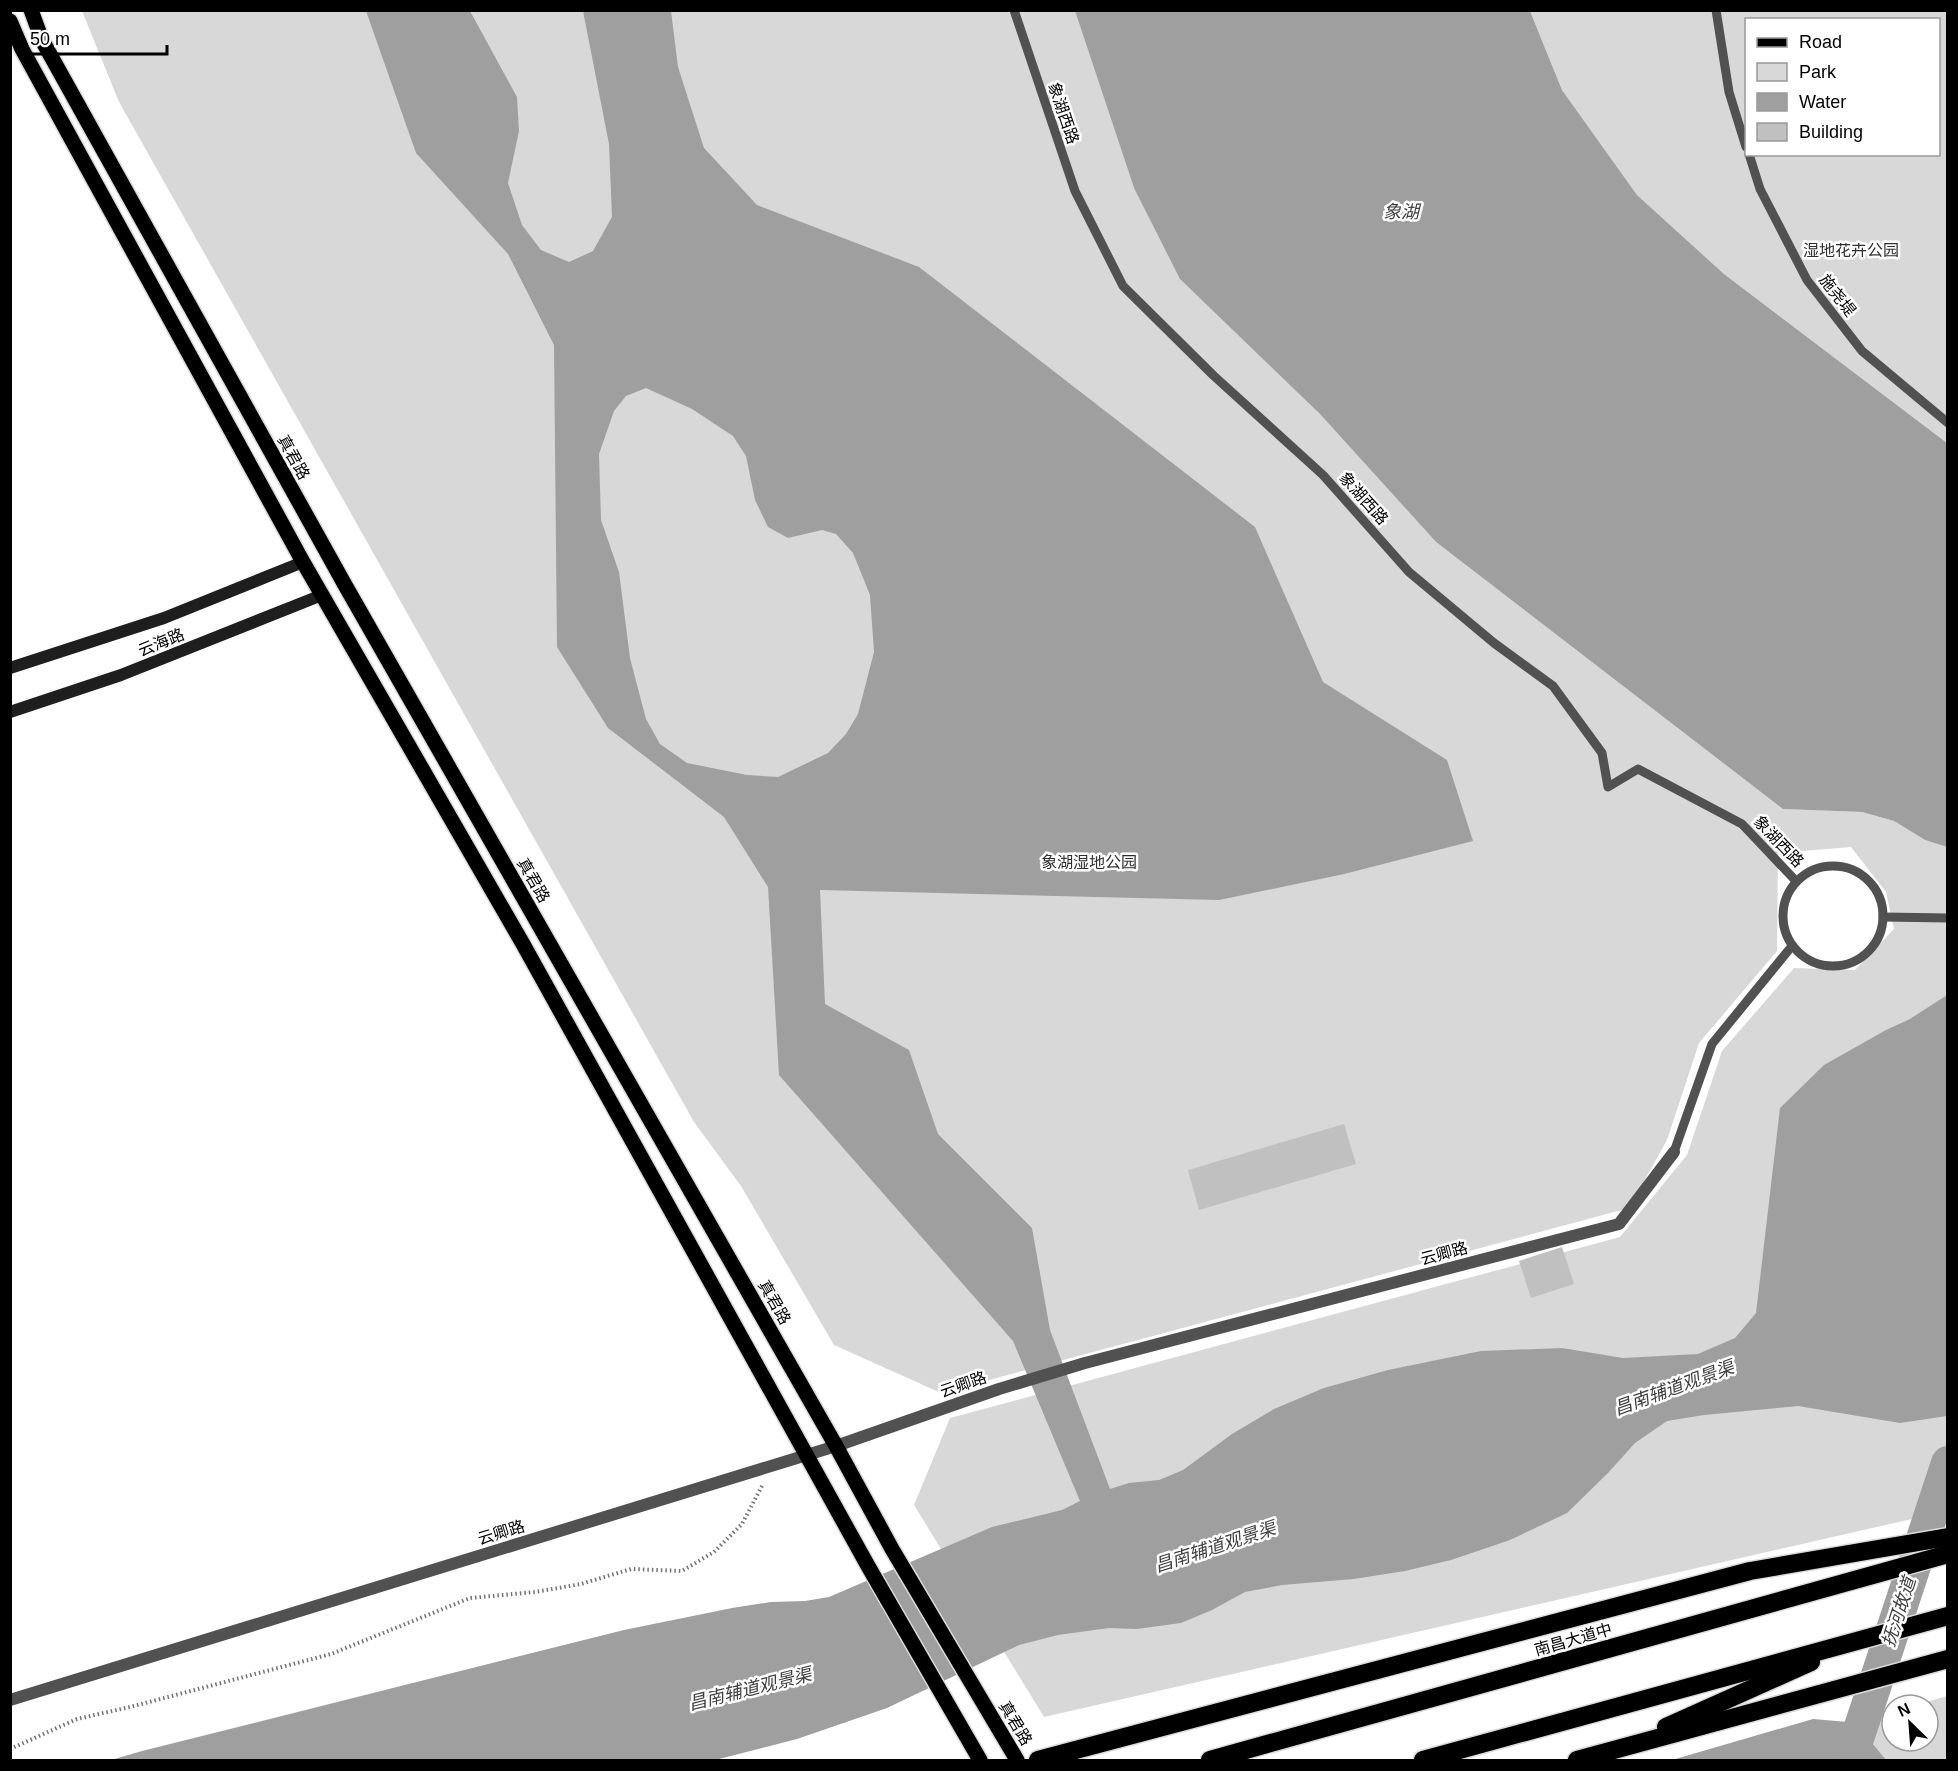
<svg xmlns="http://www.w3.org/2000/svg" width="1958" height="1771" font-family="Arial,'Noto Sans SC',sans-serif">
<rect width="100%" height="100%" fill="#fff"/>
<!-- green -->
<g fill="#d8d8d8" fill-rule="evenodd">
<polygon points="82,11 1075,11 1134,188 1319,413 1436,542 1783,809 1862,812 1894,821 1925,840 1947,847 1947,1511 1044,1717 914,1505 950,1418 1620,1237 1687,1155 1722,1051 1794,968 1855,970 1894,929 1886,892 1851,847 1778,853 1777,951 1699,1043 1667,1140 1629,1208 941,1393 834,1345 741,1186 694,1122 119,102"/>
<path d="M1530,11H1947V443L1724,274L1637,195L1562,90ZM1746,20H1938V154H1746Z"/>
<polygon points="1947,1696 1947,1760 1715,1760 1892,1712 1892,1741 1928,1741 1928,1705 1916,1705"/>
</g>
<!-- water -->
<g fill="#9f9f9f" fill-rule="evenodd">
<path d="M366,11H470L517,97L519,131L508,183L522,225L541,250L569,262L593,251L612,217L609,144L583,11H671L678,67L704,148L757,205L919,267L1255,527L1323,682L1447,760L1473,841L1344,874L1219,900L820,890L825,1004L909,1050L938,1134L1032,1228L1050,1330L1110,1489L1129,1483L1159,1480L1183,1470L1232,1434L1274,1409L1324,1388L1388,1370L1481,1351L1562,1348L1623,1358L1698,1354L1735,1338L1756,1313L1780,1108L1824,1065L1886,1030L1910,1019L1947,995V1416L1900,1423L1798,1406L1704,1415L1667,1421L1635,1443L1608,1473L1567,1513L1510,1540L1451,1560L1405,1571L1354,1579L1282,1585L1245,1592L1212,1610L1181,1623L1137,1629L1109,1628L1058,1635L1019,1645L887,1708L797,1739L715,1760H111L142,1751L624,1630L732,1608L771,1602L805,1601L829,1597L992,1527L1062,1510L1080,1501L1013,1341L779,1075L768,887L724,817L608,728L557,647L554,345L508,254L416,153ZM646,388L692,409L733,436L746,456L755,500L768,527L788,538L822,530L836,534L853,553L870,595L874,652L858,714L846,734L828,753L778,777L747,775L687,763L660,744L646,719L630,658L619,572L601,520L599,454L614,411L626,396Z"/>
<polygon points="1075,11 1530,11 1562,90 1637,195 1724,274 1947,443 1947,847 1925,840 1894,821 1862,812 1783,809 1436,542 1319,413 1180,279 1134,188"/>
<polygon points="1813,1719 1848,1722 1863,1732 1886,1760 1672,1760"/>
</g>
<g fill="none" stroke-linecap="round" stroke-linejoin="round">
<!-- river -->
<polyline stroke="#9f9f9f" stroke-width="34" points="1850,1760 1948,1463"/>
</g>
<!-- building -->
<g fill="#c0c0c0">
<polygon points="1344,1124 1356,1164 1199,1210 1188,1170"/>
<polygon points="1562,1247 1574,1284 1531,1298 1519,1261"/>
</g>
<g fill="none" stroke-linecap="round" stroke-linejoin="round">
<defs>
<g id="primary">
<polyline points="31,10 42,40 345,585 836,1446 892,1549 1017,1760"/>
<polyline points="10,21 22,49 303,562 523,944 868,1566 980,1760"/>
</g>
<g id="highway">
<polyline points="1666,1727 1811,1662"/>
<polyline points="1038,1760 1750,1571 1948,1537"/>
<polyline points="1210,1760 1948,1554"/>
<polyline points="1423,1760 1948,1616"/>
<polyline points="1577,1760 1948,1659"/>
</g>
</defs>
<!-- primary casing -->
<use href="#primary" stroke="#dbdbdb" stroke-width="18"/>
<!-- highway casing -->
<use href="#highway" stroke="#dbdbdb" stroke-width="21"/>
<!-- path -->
<polyline stroke="#737373" stroke-width="4" stroke-dasharray="1.5 3" stroke-linecap="butt" points="10,1749 77,1719 130,1707 331,1654 470,1598 535,1592 581,1584 631,1569 682,1571 714,1552 742,1524 763,1484"/>
<!-- lane -->
<g stroke="#515151" stroke-width="9">
<polyline points="1014,10 1075,191 1123,286 1214,376 1323,475 1409,572 1494,643 1553,686 1602,753 1608,787 1638,769 1742,824 1796,881"/>
<polyline points="1716,10 1729,92 1746,147"/>
<polyline points="1749,154 1760,189 1807,280 1862,351 1948,423"/>
<circle cx="1833" cy="916" r="50"/>
<polyline points="1883,917 1948,918"/>
<polyline points="1674,1152 1712,1044 1792,946"/>
</g>
<!-- street -->
<polyline stroke="#515151" stroke-width="12" points="10,1700 836,1446 999,1389 1085,1363 1619,1224 1674,1152"/>
<!-- secondary -->
<g stroke="#1e1e1e" stroke-width="12">
<polyline points="10,668 164,618 303,562"/>
<polyline points="10,712 121,675 322,595"/>
</g>
<!-- primary -->
<use href="#primary" stroke="#000" stroke-width="15"/>
<!-- highway -->
<use href="#highway" stroke="#000" stroke-width="18"/>
</g>
<g text-anchor="middle" stroke-width="5" stroke-linejoin="round" paint-order="stroke">
<!-- street labels -->
<g font-size="16" fill="#000" stroke="#fff">
<text transform="translate(1064 113) rotate(71)" y="6">象湖西路</text>
<text transform="translate(1838 295) rotate(52)" y="6">施尧堤</text>
<text transform="translate(294 457) rotate(61)" y="6">真君路</text>
<text transform="translate(1364 498) rotate(48)" y="6">象湖西路</text>
<text transform="translate(161 642) rotate(-22)" y="6">云海路</text>
<text transform="translate(1779 841) rotate(46)" y="6">象湖西路</text>
<text transform="translate(534 880) rotate(60)" y="6">真君路</text>
<text transform="translate(1444 1253) rotate(-15)" y="6">云卿路</text>
<text transform="translate(775 1302) rotate(60)" y="6">真君路</text>
<text transform="translate(963 1384) rotate(-19)" y="6">云卿路</text>
<text transform="translate(501 1532) rotate(-17)" y="6">云卿路</text>
<text transform="translate(1573 1639) rotate(-16)" y="6">南昌大道中</text>
<text transform="translate(1016 1723) rotate(59)" y="6">真君路</text>
</g>
<!-- park labels -->
<g font-size="16" fill="#2f2f2f" stroke="#fff">
<text x="1851" y="256">湿地花卉公园</text>
<text x="1089" y="868">象湖湿地公园</text>
</g>
<!-- water labels -->
<g font-size="18" font-style="italic" fill="#404040" stroke="#fff">
<text x="1401" y="218">象湖</text>
<text transform="translate(1674 1388) rotate(-20)" y="6">昌南辅道观景渠</text>
<text transform="translate(1215 1547) rotate(-18)" y="6">昌南辅道观景渠</text>
<text transform="translate(1899 1612) rotate(-72)" y="6">抚河故道</text>
<text transform="translate(750 1689) rotate(-14)" y="6">昌南辅道观景渠</text>
</g>
</g>
<!-- border -->
<rect width="1958" height="1771" fill="none" stroke="#000000" stroke-width="24"/>
<!-- legend -->
<rect x="1745" y="18" width="195" height="138" fill="#ffffff" stroke="#999999" stroke-width="1.5"/>
<rect x="1757" y="38" width="30" height="9" fill="#000000" stroke="#999999" stroke-width="1.5"/>
<text x="1799" y="48" font-size="18" fill="#000000">Road</text>
<rect x="1757" y="63" width="30" height="18" fill="#d8d8d8" stroke="#999999" stroke-width="1.5"/>
<text x="1799" y="78" font-size="18" fill="#000000">Park</text>
<rect x="1757" y="93" width="30" height="18" fill="#9f9f9f" stroke="#999999" stroke-width="1.5"/>
<text x="1799" y="108" font-size="18" fill="#000000">Water</text>
<rect x="1757" y="123" width="30" height="18" fill="#c0c0c0" stroke="#999999" stroke-width="1.5"/>
<text x="1799" y="138" font-size="18" fill="#000000">Building</text>
<!-- north arrow -->
<g transform="translate(1910 1723) rotate(335)"><circle r="28" fill="#ffffff" stroke="#999999" stroke-width="1.5"/>
<path d="M0-4.5L10 22L0 15L-10 22Z" fill="#000000"/>
<text y="-9" font-size="16" font-weight="bold" text-anchor="middle" fill="#000000">N</text>
</g>
<!-- scale -->
<path d="M21 45v9h146v-9" fill="none" stroke="#000000" stroke-width="3"/>
<text x="30" y="45" font-size="18" fill="#000000" stroke="#ffffff" stroke-width="4.5" paint-order="stroke">50 m</text>
</svg>
